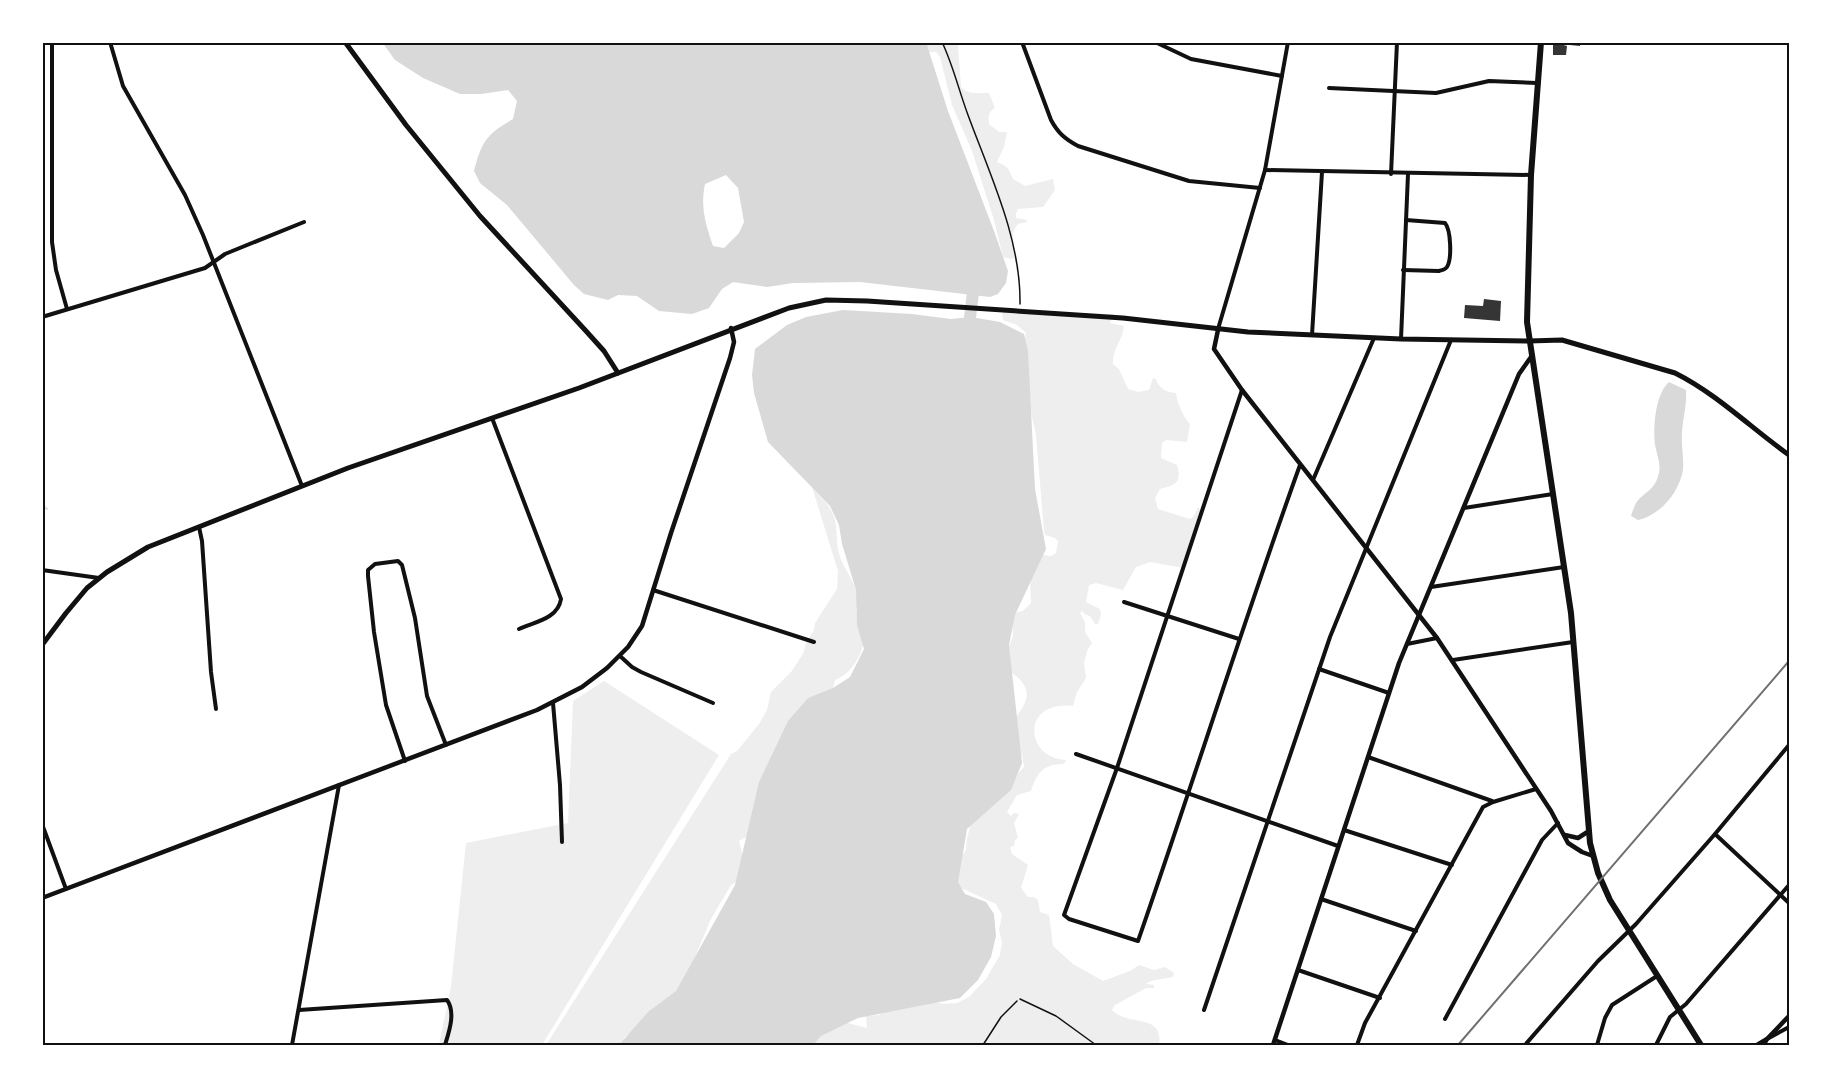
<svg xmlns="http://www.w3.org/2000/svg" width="1831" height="1087" font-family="Arial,sans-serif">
<rect width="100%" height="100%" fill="#fff"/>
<!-- green -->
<g fill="#eee">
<path d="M926,42H960L958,46L961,87C967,95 980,93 989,93L995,108C988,112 988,117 989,124L999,132H1007L1004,147L997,162C1008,166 1009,169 1013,179L1025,186L1053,179L1055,190L1043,207L1018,209L1016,214V218L1027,220V222L1018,224C1009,235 1014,245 1014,258L1011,259L1003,257L994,220L972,151L952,105L940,57L936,52H927L924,45Z"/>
<path d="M1002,311L1114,314L1110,323L1124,326C1123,340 1112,349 1113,364L1119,369L1128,389L1138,392L1149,390L1153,378L1156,379C1159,389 1166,392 1176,393C1177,402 1183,417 1190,424L1187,442L1166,440L1162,443L1161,458L1177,465C1182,483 1176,485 1160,489L1155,498L1158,509L1190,519L1194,516L1198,507L1202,512L1184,568L1150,562L1136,567L1123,590L1096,583L1089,585L1086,602L1100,609L1101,615L1098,624H1095L1090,616L1086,615L1082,611L1080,613L1085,622V632L1092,643L1087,651L1084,663L1086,678L1077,692L1073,706C1020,700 1025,759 1066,760L1064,764C1044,764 1037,772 1031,791L1017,795L1007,812L1011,816L1014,813L1019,814L1014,823L1018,838L1015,840L1014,846L1010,847L1012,854L1028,865L1021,888L1028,897H1034L1038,900L1040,912L1049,915L1053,946L1073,964L1103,981L1130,971L1139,965L1154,970L1165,967L1174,973L1173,977C1165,979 1152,979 1146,984L1154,985V988H1146L1115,1005L1112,1010C1127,1027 1164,1012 1159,1045H798L840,1021L867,1028L866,1016L879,1015L889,1006L930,1001L944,1004L957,1003L969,997L986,979L1000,955L1002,942L999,930L1002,915L996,904L959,887L953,874L957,862L966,850L967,838L971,824L1024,767L1022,755L1015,741L1014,720C1030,699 1033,688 1011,672L1009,647L1013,636L1012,613L1023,611L1031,603L1030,578L1042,555L1051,556L1056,553L1058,541L1055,538L1045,535L1044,531L1036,435L1029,403L1024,343L1026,333L1017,325L1003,320Z"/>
<path d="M812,487C818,495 828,503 832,512C839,526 835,540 839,554C845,574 863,588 856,610C857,615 861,618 862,623C870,643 855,673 835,680L832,693L753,833L739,841L742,853L744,877L731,885L711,919L689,971L675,995L624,1038L621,1045H546L731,754L737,751L759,724L767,710L771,692L791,672L803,654L806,643L814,630L815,623L837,589L838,571Z"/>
<polygon points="604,681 719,755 542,1045 439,1045 451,986 466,843 568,823 573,701"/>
</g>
<!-- water -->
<g fill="#d9d9d9" fill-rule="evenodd">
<path d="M382,42H926L948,111L994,231L1008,271L1006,283L998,294L990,297L860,282L793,283L767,287L733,282L722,289L709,308L692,314L659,311L637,296L618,295L608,300L584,294L574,285L507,205L480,183L474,171C482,141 486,135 513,119L517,101L508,90L481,94H460L423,78L395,60ZM726,175L738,188L744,222L739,233L724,248L713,246C706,225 700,207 705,184Z"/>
<polygon points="843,310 912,314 951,319 971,317 1000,322 1024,334 1028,351 1035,489 1046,549 1015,615 1009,645 1022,763 1011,790 967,829 958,882 965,894 986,902 994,914 996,936 991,957 978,980 960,998 858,1018 821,1036 813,1045 619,1045 648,1012 676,991 735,885 759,782 788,721 808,698 833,688 850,677 864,649 857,625 856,590 842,544 839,525 830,506 768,442 754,393 752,375 755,349 787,325 806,317"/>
<path d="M1669,382L1686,390C1687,405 1683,418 1682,432C1681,445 1684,458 1683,470C1679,493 1660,515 1638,520L1631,516C1633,510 1635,503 1639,499C1649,490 1656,487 1659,473C1661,464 1657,455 1655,445C1653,428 1655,394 1669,382Z"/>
</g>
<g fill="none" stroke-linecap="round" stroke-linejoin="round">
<!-- stream -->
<polyline stroke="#d9d9d9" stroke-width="2" points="42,505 47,509"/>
<!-- river -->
<polyline stroke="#d9d9d9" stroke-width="12" points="968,334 974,284 973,280"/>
</g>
<!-- building -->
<g fill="#353535">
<polygon points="1550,42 1580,42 1580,46 1560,44 1567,46 1566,55 1553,55 1553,45 1555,44 1550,44"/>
<polygon points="1484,299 1501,301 1500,321 1464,318 1465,305 1483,306"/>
</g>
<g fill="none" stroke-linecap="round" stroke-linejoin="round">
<!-- path -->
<g stroke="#111" stroke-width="1.5">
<path d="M942,42C953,65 959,91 968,115C990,175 1021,239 1020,304"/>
<polyline points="983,1045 1001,1017 1017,1001"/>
</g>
<!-- service -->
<polyline stroke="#111" stroke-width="1.5" points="1020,999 1056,1016 1096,1045"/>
<!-- minor -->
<g stroke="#111" stroke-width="4">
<polyline points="52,42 52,242 56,270 67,309"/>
<polyline points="110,42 123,86 185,195 203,235 302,486"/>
<path d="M1022,42L1051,120C1058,133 1065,139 1078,146L1189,181L1260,188"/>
<polyline points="1155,42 1191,59 1282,76"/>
<polyline points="1329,88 1436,93 1489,81 1537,83"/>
<polyline points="1265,170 1531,175"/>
<polyline points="1391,174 1397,42"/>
<path d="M1403,270L1439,271C1442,270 1445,270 1447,267C1452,259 1451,230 1445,223L1406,220"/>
<polyline points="42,317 205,268 225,254 304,222"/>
<polyline points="1218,329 1265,170 1288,42"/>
<polyline points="1312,335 1322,172"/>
<polyline points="1401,339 1408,174"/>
<path d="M1242,390L1117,768L1064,915L1069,919L1138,941C1193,783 1243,623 1300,465"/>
<path d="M492,418L561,599C558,619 534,622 519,629"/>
<polyline points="1313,480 1374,338"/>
<polyline points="1464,508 1553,494"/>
<polyline points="199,527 202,541 211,672 216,709"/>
<polyline points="42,570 99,578"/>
<polyline points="1431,587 1564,567"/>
<polyline points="653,590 814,642"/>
<polyline points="1124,602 1239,639"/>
<polyline points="1407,644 1437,638"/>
<polyline points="620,656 632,667 641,672 713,703"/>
<polyline points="1453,660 1573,642"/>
<polyline points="1319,669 1389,693"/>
<polyline points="553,703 560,785 562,842"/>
<polyline points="1076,754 1338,846"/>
<polyline points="1368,757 1492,801"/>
<polyline points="405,761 386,705 374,632 368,576 368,570 375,564 398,561 402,565 415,618 427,696 446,745"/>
<polyline points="42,824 66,889"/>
<polyline points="1344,830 1452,865"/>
<polyline points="1715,834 1789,903"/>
<polyline points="1321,899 1416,931"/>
<polyline points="1298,970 1380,998"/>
<path d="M299,1010L447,1000C456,1012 449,1032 445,1045"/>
<polyline points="1204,1010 1330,637 1451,340"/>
<polyline points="1445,1019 1542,840 1558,823"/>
<polyline points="1275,1040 1288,1045"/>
<polyline points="292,1045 339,785"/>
<polyline points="1357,1045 1365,1023 1483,807 1493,802 1536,789"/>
<polyline points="1525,1045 1598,961 1636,924 1715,834 1789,745"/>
<polyline points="1597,1045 1605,1018 1612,1005 1657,976"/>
<polyline points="1656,1045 1670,1017 1686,1004 1789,885"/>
<polyline points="1764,1045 1767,1039 1789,1027"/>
</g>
<!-- tertiary -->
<g stroke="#111" stroke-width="4.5">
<polyline points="1218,330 1214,349 1242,390 1437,638 1551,811 1568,843 1582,852 1593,856"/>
<polyline points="1565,835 1578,838 1589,831"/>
<polyline points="42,898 537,710 582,687 607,668 628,647 642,626 671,533 730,358 734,342 731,328"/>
<polyline points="1273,1045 1399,663 1519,374 1531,357"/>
<polyline points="1757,1045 1767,1039 1789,1016"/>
</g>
<!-- secondary -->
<g stroke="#111" stroke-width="5">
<polyline points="345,42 406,125 480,216 586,331 604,351 618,373"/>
<path d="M42,645L66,613L87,588L107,572L148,547L348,468L579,388L789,308L826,300L867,301L1123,318L1248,332L1401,339L1529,341L1562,340L1675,373C1717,394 1751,428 1789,455"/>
</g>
<!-- primary -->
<polyline stroke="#111" stroke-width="6" points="1541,42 1531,175 1527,322 1571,613 1590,843 1598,873 1610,900 1701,1045"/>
<!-- rail -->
<polyline stroke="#707070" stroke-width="2" points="1458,1045 1789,661"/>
</g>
<!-- border -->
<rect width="1831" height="1087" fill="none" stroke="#ffffff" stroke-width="87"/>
<rect x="44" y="44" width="1744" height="1000" fill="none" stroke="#111" stroke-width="2"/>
</svg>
